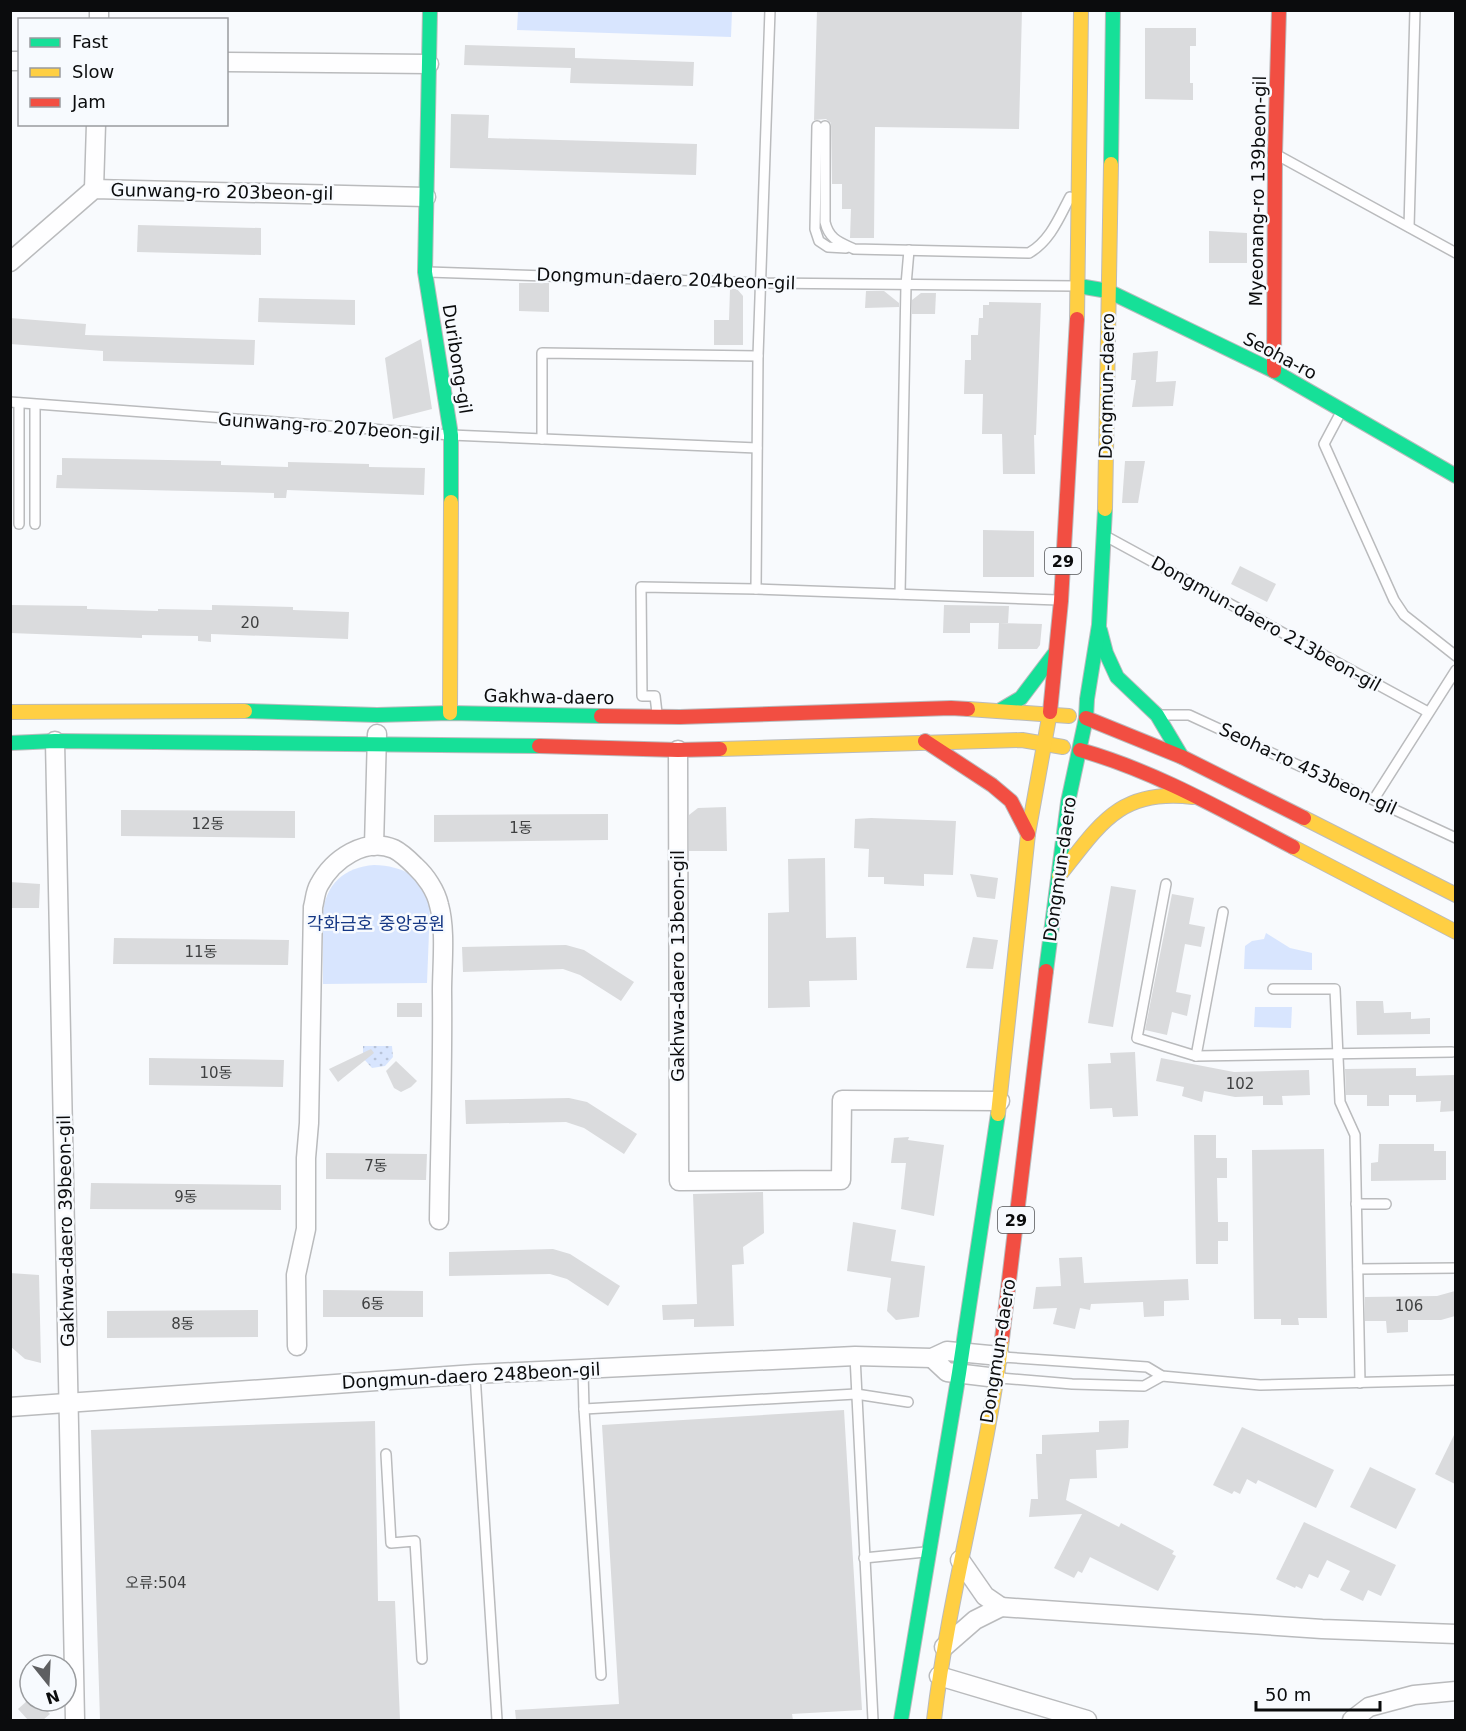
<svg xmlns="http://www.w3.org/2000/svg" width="1466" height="1731" font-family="'DejaVu Sans','Noto Sans KR',sans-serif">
<defs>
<pattern id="grass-dots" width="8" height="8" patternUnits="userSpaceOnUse" patternTransform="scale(1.5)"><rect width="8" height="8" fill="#d8e5fe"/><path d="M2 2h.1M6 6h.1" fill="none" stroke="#b8c3d8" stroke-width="1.8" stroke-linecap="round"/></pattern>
</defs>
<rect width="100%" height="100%" fill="#f8fafd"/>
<!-- grass -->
<polygon fill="url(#grass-dots)" points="363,1046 392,1046 393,1057 385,1066 372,1068 363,1058"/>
<!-- park -->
<g fill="#d8e5fe">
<polygon points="518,11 518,10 732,11 731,37 517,30"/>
<path d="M374,865C403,866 424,876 430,907L427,983L323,984V914C325,884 345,867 374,865Z"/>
<polygon points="1266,933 1290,948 1312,953 1312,970 1244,969 1245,946 1252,941 1264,939"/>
<polygon points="1255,1007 1292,1007 1291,1028 1254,1027"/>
</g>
<!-- building -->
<g fill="#dadbdd">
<polygon points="817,10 1022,10 1019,129 875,127 874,238 850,238 851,209 842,209 842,184 832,184 831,123 826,119 814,120"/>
<polygon points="1145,28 1196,28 1196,46 1190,46 1190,83 1193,83 1193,100 1145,99"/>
<polygon points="465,45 575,48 575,58 694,62 693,86 570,83 571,68 464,65"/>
<polygon points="451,114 489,115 488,138 697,144 696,175 450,168"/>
<polygon points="138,225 261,228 261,255 137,252"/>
<polygon points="1209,231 1247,233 1247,263 1209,263"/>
<polygon points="519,283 549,283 549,312 519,311"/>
<polygon points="730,289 737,289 743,296 743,345 714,345 714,320 729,320"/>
<polygon points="866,291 884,291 899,303 899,307 865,308"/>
<polygon points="921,293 936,293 935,314 912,314 912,300"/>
<polygon points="259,298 355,300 355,325 258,322"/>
<polygon points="989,302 1041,303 1036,435 1034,435 1035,474 1003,474 1002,434 982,434 983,394 964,394 965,360 971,360 971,335 978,335 979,318 983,318 983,305 989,305"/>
<polygon points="10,318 86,324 85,335 255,340 254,365 103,361 103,351 10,344"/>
<polygon points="421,339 432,409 393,419 385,358"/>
<polygon points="1158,351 1156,382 1176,381 1173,406 1132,407 1136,380 1131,380 1133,353"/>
<polygon points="62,458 221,461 221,465 288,467 288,462 369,464 369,467 425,468 424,495 287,490 286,498 274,498 274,493 56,488 57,475 62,475"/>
<polygon points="1125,461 1145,461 1138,503 1122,503"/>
<polygon points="983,530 1034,531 1034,577 983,577"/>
<polygon points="1240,566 1276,584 1267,602 1231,584"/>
<polygon points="10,605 87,606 87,609 158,611 158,609 212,610 212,605 293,607 293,610 349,612 348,639 211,634 211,642 198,641 198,636 142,635 142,638 10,633"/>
<polygon points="944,605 1009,606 1008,623 970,623 970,633 943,633"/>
<polygon points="999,623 1042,624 1040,645 1037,649 998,649"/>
<polygon points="726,807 727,851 689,851 689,815 698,808"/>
<polygon points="121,810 295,811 295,838 121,836"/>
<polygon points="608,814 608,840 434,842 434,815"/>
<polygon points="871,818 956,821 953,875 924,874 924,886 884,884 884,877 868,877 869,849 854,848 855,819"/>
<polygon points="825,858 826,938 856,937 857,980 809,981 810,1007 768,1008 768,913 789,912 788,859"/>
<polygon points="970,874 998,878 995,899 977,897"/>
<polygon points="10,882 40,884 39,908 10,908"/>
<polygon points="1111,886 1136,890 1113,1027 1088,1023"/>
<polygon points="1172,894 1194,898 1189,924 1205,927 1201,947 1185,944 1176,992 1191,995 1187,1016 1172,1012 1167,1035 1145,1030"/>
<polygon points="973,937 998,940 993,969 966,968"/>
<polygon points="114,938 289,940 288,965 113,964"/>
<polygon points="566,945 584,950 634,982 621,1001 580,975 563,969 463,972 462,947"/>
<polygon points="1356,1001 1383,1001 1384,1013 1411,1012 1411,1019 1430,1018 1430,1034 1357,1035"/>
<rect x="397" y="1003" width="25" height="14"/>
<polygon points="371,1049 374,1053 338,1082 329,1069"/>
<polygon points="1135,1052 1138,1116 1113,1117 1112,1108 1090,1109 1088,1064 1111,1063 1110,1053"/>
<polygon points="149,1058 284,1060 283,1087 149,1085"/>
<polygon points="1161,1058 1234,1072 1309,1070 1310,1095 1282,1096 1283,1105 1263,1105 1263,1096 1235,1097 1204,1091 1202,1102 1182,1096 1184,1087 1156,1081"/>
<polygon points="396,1061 417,1081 411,1087 401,1092 394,1088 386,1071"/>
<polygon points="1416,1068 1416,1076 1455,1075 1455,1111 1440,1112 1441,1101 1416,1102 1416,1095 1389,1095 1389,1106 1367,1106 1367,1095 1346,1095 1345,1069"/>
<polygon points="569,1098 587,1102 637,1134 624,1154 584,1128 566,1122 466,1124 465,1100"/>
<polygon points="1194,1135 1216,1135 1216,1158 1227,1158 1227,1178 1217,1178 1218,1222 1228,1222 1228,1241 1218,1241 1218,1264 1196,1264"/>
<polygon points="909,1137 908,1140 944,1145 934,1216 901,1209 906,1163 891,1163 894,1138"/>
<polygon points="1379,1144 1434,1144 1434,1151 1446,1151 1446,1180 1371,1181 1371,1163 1378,1162"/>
<polygon points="1324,1149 1327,1318 1298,1318 1299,1325 1281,1325 1281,1319 1254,1319 1252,1150"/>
<polygon points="326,1153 427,1154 426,1180 326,1179"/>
<polygon points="91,1183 281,1185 281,1210 90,1209"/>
<polygon points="763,1192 764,1233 743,1247 744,1264 732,1265 734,1326 694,1327 694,1319 663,1320 662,1305 697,1304 693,1194"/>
<polygon points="853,1222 896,1230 891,1261 925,1266 919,1317 896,1320 887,1311 891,1278 847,1271"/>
<polygon points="553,1249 570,1254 620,1286 608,1306 567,1279 550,1274 449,1276 449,1252"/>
<polygon points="1082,1257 1084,1283 1188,1279 1189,1300 1164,1301 1164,1316 1144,1317 1143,1302 1091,1304 1090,1310 1080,1308 1075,1329 1053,1324 1057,1308 1033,1309 1036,1287 1061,1286 1059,1258"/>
<polygon points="10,1273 39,1275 41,1363 25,1359 10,1346"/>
<polygon points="323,1290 423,1291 423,1317 323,1317"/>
<polygon points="1455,1291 1455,1316 1441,1320 1408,1320 1408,1332 1387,1333 1386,1321 1365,1321 1365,1297 1437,1296"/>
<polygon points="258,1310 258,1337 107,1338 107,1311"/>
<polygon points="844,1410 862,1710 792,1714 793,1720 516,1720 515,1710 619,1704 602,1425"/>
<polygon points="1129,1420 1128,1448 1096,1450 1097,1478 1070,1479 1066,1500 1119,1527 1121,1523 1174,1551 1172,1554 1176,1556 1158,1591 1090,1557 1082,1573 1078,1571 1074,1578 1054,1568 1082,1514 1029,1517 1031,1499 1038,1499 1036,1454 1042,1454 1042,1435 1099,1432 1099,1421"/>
<polygon points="375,1421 378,1601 395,1601 400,1720 100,1720 91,1430"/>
<polygon points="1242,1427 1334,1470 1316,1508 1258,1480 1256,1484 1247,1479 1240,1494 1234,1491 1232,1494 1213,1485"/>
<polygon points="1455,1433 1455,1484 1435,1474"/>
<polygon points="1370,1467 1416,1489 1396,1529 1350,1507"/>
<polygon points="1304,1522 1396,1565 1381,1596 1368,1590 1363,1601 1340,1590 1350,1571 1327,1560 1318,1578 1309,1574 1302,1589 1296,1586 1295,1588 1276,1579"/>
<polygon points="27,1701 38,1701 50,1714 43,1720 28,1720 18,1709"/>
</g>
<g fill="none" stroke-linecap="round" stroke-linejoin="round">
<defs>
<g id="lane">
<polyline points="817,126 815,229 819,241 828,247 846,248"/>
<path d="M825,126V222C829,239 839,242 854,249L1029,253C1050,241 1059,218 1070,197"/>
<polyline points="1279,156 1456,253"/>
<polyline points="1409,227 1415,10"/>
<polyline points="428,272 762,283 1077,286"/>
<polyline points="10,402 451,435 757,448"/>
<polyline points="1341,412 1324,444 1394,600 1404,615 1456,656"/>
<polyline points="542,439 542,353 758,356"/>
<polyline points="19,524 19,403"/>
<polyline points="35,524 35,405"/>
<polyline points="1109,538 1428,712"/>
<polyline points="756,589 758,356 770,10"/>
<polyline points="900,594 906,285 909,250"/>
<polyline points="657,713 655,696 642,696 641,587 756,589 1058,600"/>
<polyline points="1162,715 1189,715 1456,838"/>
<polyline points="1374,799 1456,670"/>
<polyline points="1166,884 1137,1038 1196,1056 1452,1052"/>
<polyline points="1273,989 1335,989 1340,1102 1355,1135 1360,1383"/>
<polyline points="1196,1056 1223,912"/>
<polyline points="1356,1204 1386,1204"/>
<polyline points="1358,1269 1456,1268"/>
<polyline points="855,1356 873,1720"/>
<polyline points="1002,1357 1147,1367 1162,1376 1260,1385 1456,1380"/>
<polyline points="583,1370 584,1409 601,1675"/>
<polyline points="475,1374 497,1720"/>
<polyline points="1000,1378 1072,1384 1144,1386 1162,1376"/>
<polyline points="584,1409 856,1394 908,1402"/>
<polyline points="386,1454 391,1543 415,1541 422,1659"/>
<polyline points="864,1558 925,1552"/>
</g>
<g id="street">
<polyline points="99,20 99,10"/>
<polyline points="10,61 20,61"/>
<polyline points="226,62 429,64"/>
<polyline points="94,189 96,124"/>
<polyline points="10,262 94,189 426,197"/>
<polyline points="55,741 75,1720"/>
<polyline points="678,750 679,1181 841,1180 842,1100 1000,1101"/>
<polyline points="374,846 377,734"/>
<path d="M297,1346L296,1275L306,1229V1158L309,1123L313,907C315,900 315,892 319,885C333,859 365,837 394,849C402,853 409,860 415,866C426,876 436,891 439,905C446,930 442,965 442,991C443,1067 440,1144 439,1220"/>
<polyline points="932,1358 947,1372 997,1378"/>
<polyline points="10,1407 475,1374 855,1356 932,1358 947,1351 1000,1356"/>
<polyline points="1001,1607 1322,1629 1456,1634"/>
<polyline points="944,1647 975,1620 1001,1607 985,1596 960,1560"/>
<polyline points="939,1676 1087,1720"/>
<polyline points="1352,1720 1369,1707 1414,1695 1456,1691"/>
</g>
<g id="fast">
<polyline points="430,10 425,272 451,435 451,502"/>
<polyline points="1111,164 1113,10"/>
<polyline points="1079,286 1108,291 1274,371 1456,476"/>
<polyline points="1100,630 1106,653 1117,677 1157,715 1182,757"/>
<polyline points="245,711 377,715 450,713 601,716"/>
<polyline points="999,711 1021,698 1055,653"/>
<polyline points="10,743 55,741 539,746"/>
<polyline points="1046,971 1068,802 1086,718 1087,699 1099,625 1105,509"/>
<polyline points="901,1720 959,1373 998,1114"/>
</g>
<g id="slow">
<polyline points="1077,319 1081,10"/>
<polyline points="1105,509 1111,164"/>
<polyline points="968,709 1069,716"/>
<polyline points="10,712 245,711"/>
<polyline points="450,713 451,502"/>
<polyline points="720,749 1022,740 1063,747"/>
<polyline points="1304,818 1456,895"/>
<polyline points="1293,847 1456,932"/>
<path d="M1059,876C1100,824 1120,788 1193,797"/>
<polyline points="998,1114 1028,834 1050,712"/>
<path d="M934,1720C949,1592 986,1467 1002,1339"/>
</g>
<g id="jam">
<polyline points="1274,371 1275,154 1279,10"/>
<polyline points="1050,712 1061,601 1077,319"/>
<polyline points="601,716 680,717 951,708 968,709"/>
<polyline points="1086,718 1182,757 1304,818"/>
<polyline points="925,741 992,785 1011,801 1028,834"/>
<polyline points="539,746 678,750 720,749"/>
<path d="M1080,750C1155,771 1224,811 1293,847"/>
<polyline points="1002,1339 1046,971"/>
</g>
</defs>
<!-- lane casing -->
<use href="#lane" stroke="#babbbd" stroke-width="12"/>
<!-- street casing -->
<use href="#street" stroke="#babbbd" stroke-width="21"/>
<!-- fast casing -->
<use href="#fast" stroke="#babbbd" stroke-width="16"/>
<!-- slow casing -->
<use href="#slow" stroke="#babbbd" stroke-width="16"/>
<!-- jam casing -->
<use href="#jam" stroke="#babbbd" stroke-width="16"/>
<!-- lane -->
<use href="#lane" stroke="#fefeff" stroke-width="9"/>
<!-- street -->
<use href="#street" stroke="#fefeff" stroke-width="18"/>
<!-- fast -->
<use href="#fast" stroke="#16e098" stroke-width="14"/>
<!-- slow -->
<use href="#slow" stroke="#ffcf43" stroke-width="14"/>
<!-- jam -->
<use href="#jam" stroke="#f24e42" stroke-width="14"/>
</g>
<g text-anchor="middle" stroke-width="5" stroke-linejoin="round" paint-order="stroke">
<!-- number labels -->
<g font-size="15" fill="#3f4041">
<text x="250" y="628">20</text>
<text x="208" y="829">12동</text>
<text x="521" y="833">1동</text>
<text x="201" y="957">11동</text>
<text x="216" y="1078">10동</text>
<text x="1240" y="1089">102</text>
<text x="376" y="1171">7동</text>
<text x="186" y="1202">9동</text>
<text x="373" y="1309">6동</text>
<text x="1409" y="1311">106</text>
<text x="183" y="1329">8동</text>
<text x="156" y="1588">오류:504</text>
</g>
<!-- shield labels -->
<g fill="#f7fafe" stroke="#525355" stroke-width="1.5">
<rect x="1045" y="548" width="36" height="26" rx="4.5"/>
<rect x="998" y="1207" width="36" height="26" rx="4.5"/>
</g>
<g font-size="16" font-weight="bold" fill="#0b0c0d">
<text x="1063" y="567">29</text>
<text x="1016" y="1226">29</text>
</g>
<!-- street labels -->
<g font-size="18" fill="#0b0c0d" stroke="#f7fafe">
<text transform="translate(1258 191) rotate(-89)" y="6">Myeonang-ro 139beon-gil</text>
<text transform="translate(222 192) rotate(1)" y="6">Gunwang-ro 203beon-gil</text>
<text transform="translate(666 279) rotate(2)" y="6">Dongmun-daero 204beon-gil</text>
<text transform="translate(1280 356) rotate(28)" y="6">Seoha-ro</text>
<text transform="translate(457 359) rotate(81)" y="6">Duribong-gil</text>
<text transform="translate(1107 386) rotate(-89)" y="6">Dongmun-daero</text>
<text transform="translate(329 427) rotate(4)" y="6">Gunwang-ro 207beon-gil</text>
<text transform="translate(1266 624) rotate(29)" y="6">Dongmun-daero 213beon-gil</text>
<text transform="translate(549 697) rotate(1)" y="6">Gakhwa-daero</text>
<text transform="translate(1308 769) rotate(25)" y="6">Seoha-ro 453beon-gil</text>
<text transform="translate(1060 869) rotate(-82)" y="6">Dongmun-daero</text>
<text transform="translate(678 966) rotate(-90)" y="6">Gakhwa-daero 13beon-gil</text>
<text transform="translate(66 1231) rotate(-91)" y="6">Gakhwa-daero 39beon-gil</text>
<text transform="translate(998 1351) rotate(-81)" y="6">Dongmun-daero</text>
<text transform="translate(471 1376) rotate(-3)" y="6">Dongmun-daero 248beon-gil</text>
</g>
<!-- park labels -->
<g font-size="18" fill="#153784" stroke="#f7fafe">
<text x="376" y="930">각화금호 중앙공원</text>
</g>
</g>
<!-- border -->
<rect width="1466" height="1731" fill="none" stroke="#0b0c0d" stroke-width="24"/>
<!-- legend -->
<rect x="18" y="18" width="210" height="108" fill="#f7fafe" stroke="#999b9e" stroke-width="1.5"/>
<rect x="30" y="38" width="30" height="9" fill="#16e098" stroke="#999b9e" stroke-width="1.5"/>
<text x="72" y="48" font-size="18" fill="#0b0c0d">Fast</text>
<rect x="30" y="68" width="30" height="9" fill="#ffcf43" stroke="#999b9e" stroke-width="1.5"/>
<text x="72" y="78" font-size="18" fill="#0b0c0d">Slow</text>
<rect x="30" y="98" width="30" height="9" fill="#f24e42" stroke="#999b9e" stroke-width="1.5"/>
<text x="72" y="108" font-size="18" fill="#0b0c0d">Jam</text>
<!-- north arrow -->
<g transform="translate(48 1683) rotate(162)"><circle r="28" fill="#f7fafe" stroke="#999b9e" stroke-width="1.5"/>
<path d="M0-4.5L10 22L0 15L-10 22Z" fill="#5e5f61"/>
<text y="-9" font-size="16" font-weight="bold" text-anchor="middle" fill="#0b0c0d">N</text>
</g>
<!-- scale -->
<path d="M1256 1701v9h124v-9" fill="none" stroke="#0b0c0d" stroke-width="3"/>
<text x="1265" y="1701" font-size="18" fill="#0b0c0d" stroke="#f7fafe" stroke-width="4.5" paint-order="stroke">50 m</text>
</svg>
